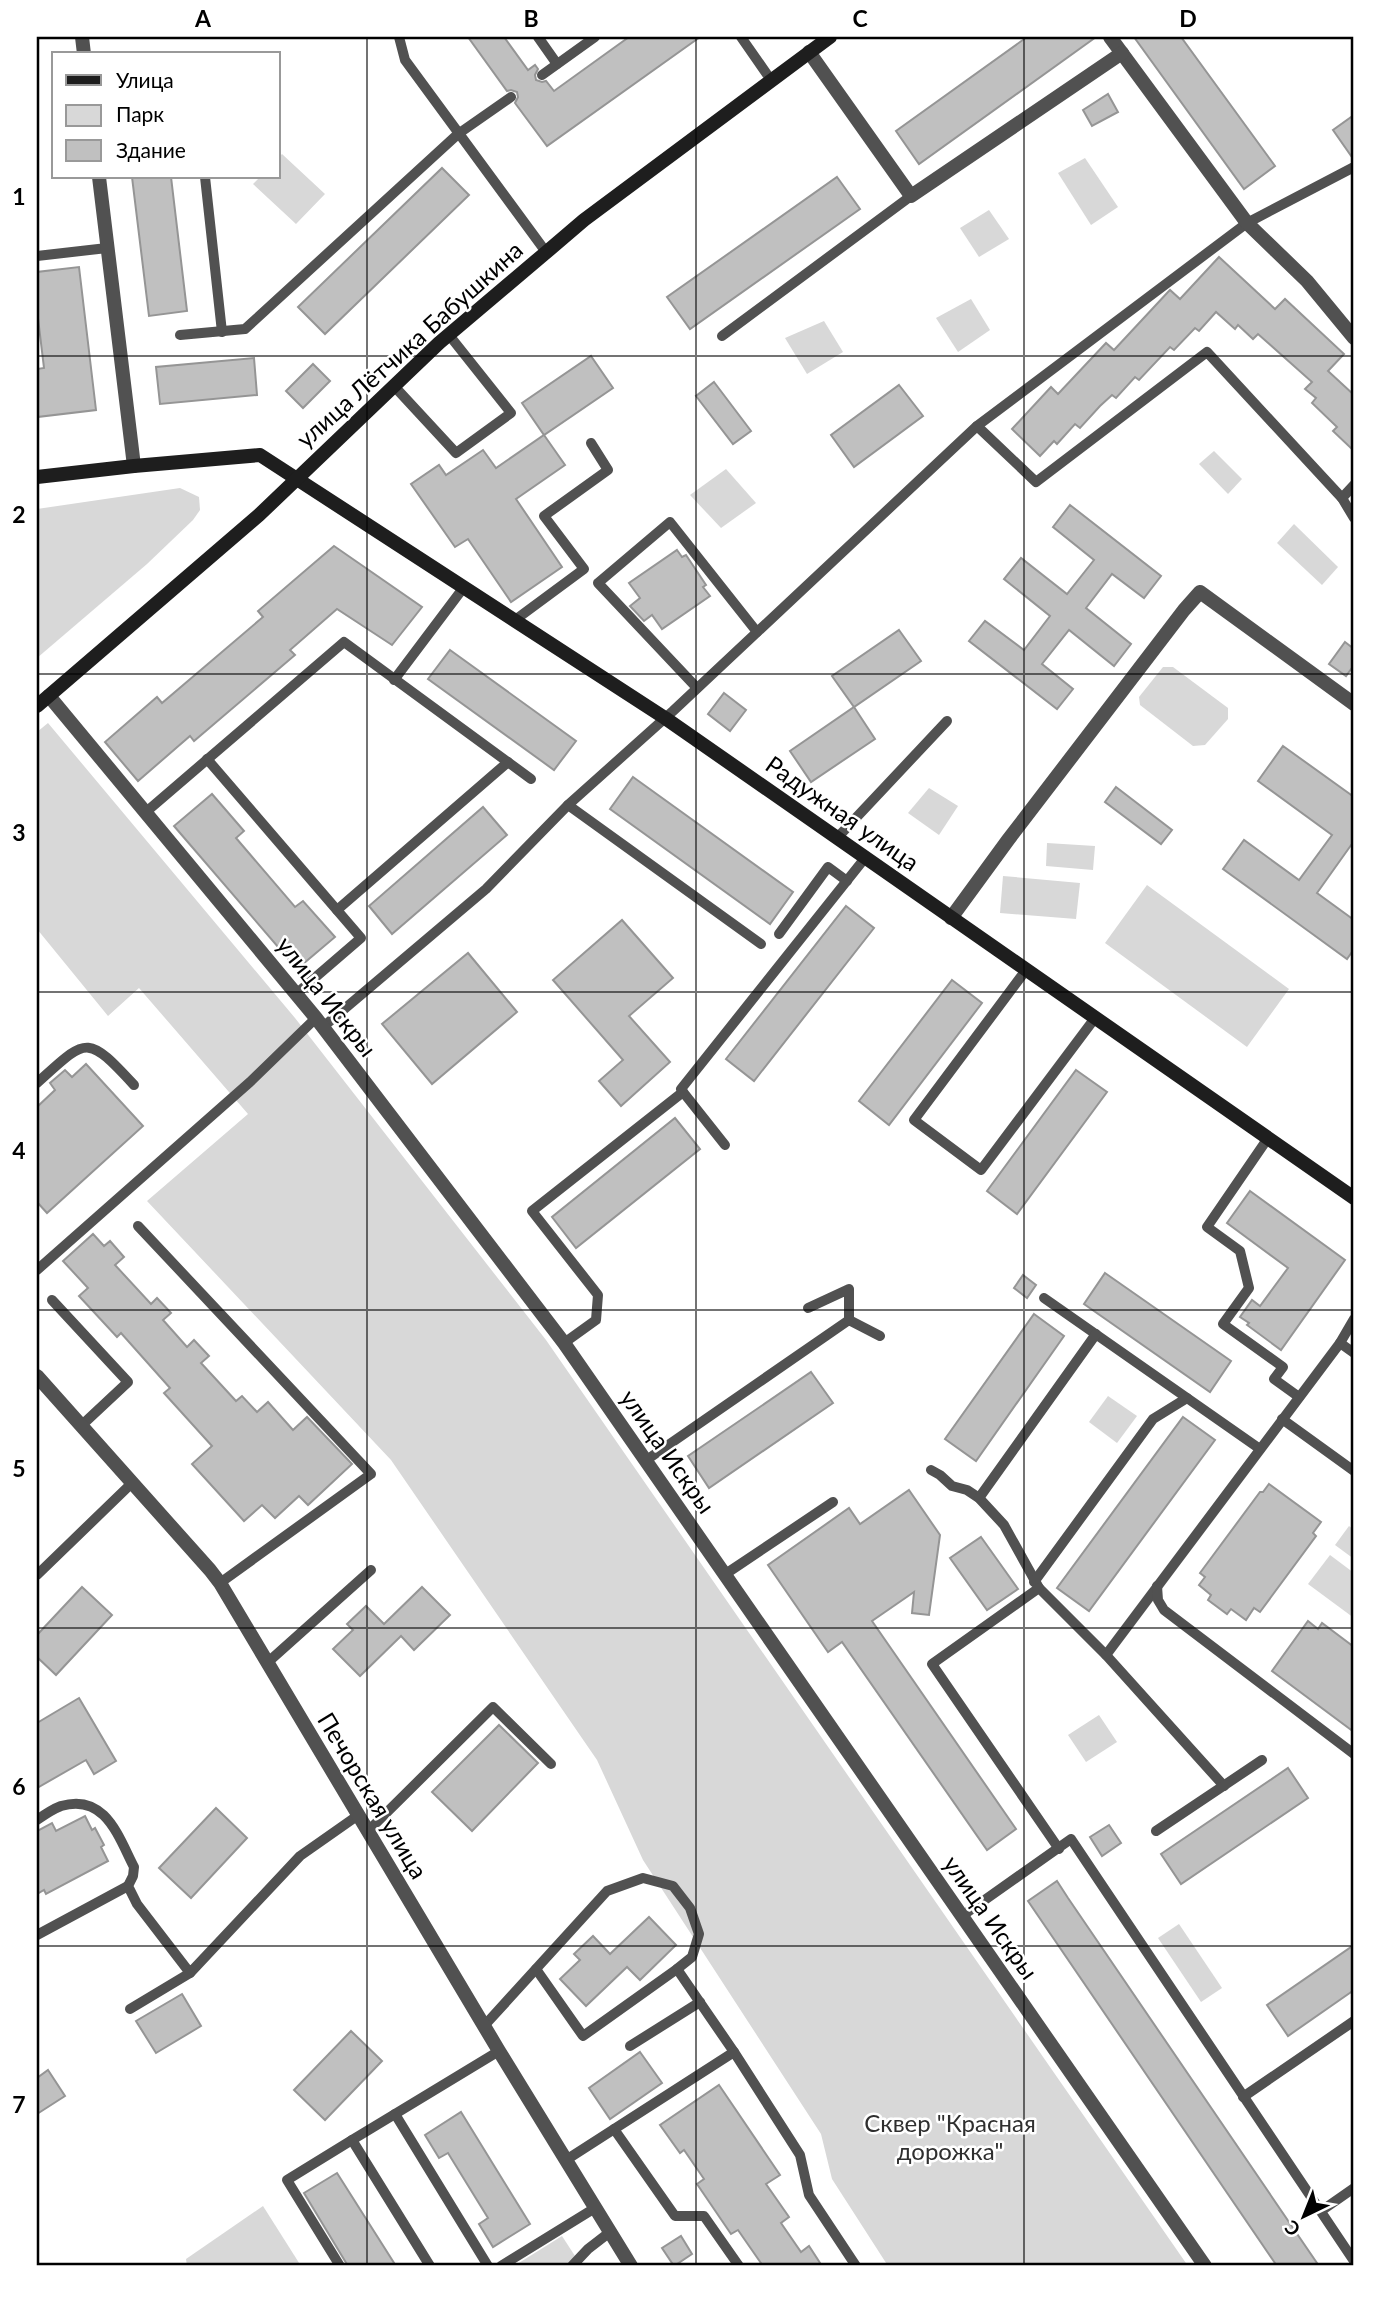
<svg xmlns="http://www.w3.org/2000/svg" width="1391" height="2303" font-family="Lato,sans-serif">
<rect width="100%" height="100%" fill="#fff"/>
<!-- green -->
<g fill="#d8d8d8">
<polygon points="282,154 325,194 296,224 253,184 260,177 278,177 278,158"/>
<polygon points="1085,158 1118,207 1091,225 1058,173"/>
<polygon points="989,210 1009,239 979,257 960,228"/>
<polygon points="971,299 990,330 958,352 936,318"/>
<polygon points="824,321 843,352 807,374 785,338"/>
<polygon points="1214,451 1242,479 1228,494 1199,464"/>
<polygon points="726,469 756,503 721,528 690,495"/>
<polygon points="180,488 199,497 200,510 193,520 147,564 37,658 37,509"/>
<polygon points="1294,524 1338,567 1322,585 1277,543"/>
<polygon points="1163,667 1173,667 1228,708 1228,719 1205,745 1193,746 1140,705 1139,697"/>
<polygon points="48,723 295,1018 546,1340 1188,2266 888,2266 832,2179 821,2134 643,1860 597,1760 391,1460 147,1201 248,1114 139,988 108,1016 37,929 37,732"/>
<polygon points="929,788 958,806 939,835 908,813"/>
<polygon points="1047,843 1095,846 1093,870 1046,866"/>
<polygon points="1003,876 1080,883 1076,919 1000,913"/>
<polygon points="1147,885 1289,989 1247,1047 1105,943"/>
<polygon points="1108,1396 1137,1416 1117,1443 1089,1422"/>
<polygon points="1349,1526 1354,1530 1354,1559 1335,1545"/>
<polygon points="1330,1555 1354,1573 1354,1618 1308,1584"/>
<polygon points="1099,1715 1117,1742 1086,1762 1068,1735"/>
<polygon points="1179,1924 1222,1988 1201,2002 1158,1938"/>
<polygon points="263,2206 301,2266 187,2266 186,2259"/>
<polygon points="562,2236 575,2256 569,2266 514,2266"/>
</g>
<!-- building -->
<g fill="#c0c0c0" stroke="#959595" stroke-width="2">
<polygon points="468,37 504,37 528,70 535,65 538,69 535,75 536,80 542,82 546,81 554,91 629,37 700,37 547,146 515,103 518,97 517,92 511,90 507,91"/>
<polygon points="1027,37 1096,37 919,164 896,131"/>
<polygon points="1134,37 1181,37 1275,166 1244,189"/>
<polygon points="1108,94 1118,112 1092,126 1083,110"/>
<polygon points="1354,115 1354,160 1333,130"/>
<polygon points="442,168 469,195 325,334 298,307"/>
<polygon points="132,177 171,177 187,311 149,316"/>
<polygon points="837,177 860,209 690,329 667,297"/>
<polygon points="1219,257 1275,309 1285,299 1344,354 1328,371 1354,395 1354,451 1333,431 1337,427 1312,403 1316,398 1305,389 1312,382 1258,334 1253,339 1238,325 1235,329 1216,312 1199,331 1195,328 1174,350 1170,347 1139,380 1135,377 1116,398 1112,395 1100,406 1080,428 1075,424 1057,444 1054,441 1040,456 1012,429 1051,387 1058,394 1106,343 1114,350 1168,292 1170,290 1180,299"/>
<polygon points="79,267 96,410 37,417 37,369 44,368 37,310 37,272"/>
<polygon points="591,356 613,388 544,435 522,403"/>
<polygon points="254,358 257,395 160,404 156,367"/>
<polygon points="313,364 330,381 303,408 286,391"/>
<polygon points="714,382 751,431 733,444 696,396"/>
<polygon points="899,385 923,416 854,467 831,435"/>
<polygon points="544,435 565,465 516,499 562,567 511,602 468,539 455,547 411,484 439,465 446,475 483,450 496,468"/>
<polygon points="1070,505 1161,576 1144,598 1112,574 1086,608 1131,644 1114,666 1069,630 1042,664 1073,689 1057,709 969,641 985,621 1024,650 1050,616 1004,579 1021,558 1067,594 1094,560 1053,527"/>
<polygon points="334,546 422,607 392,645 337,609 290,650 295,655 194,741 190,736 138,781 105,742 157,697 162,703 263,617 258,611"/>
<polygon points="677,550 682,557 686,555 706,585 703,587 710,596 662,629 652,615 644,621 630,606 640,598 629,583"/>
<polygon points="899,630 921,661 854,707 832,676"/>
<polygon points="1345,642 1354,649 1354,665 1346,676 1329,664"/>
<polygon points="450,650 576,741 554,770 428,679"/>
<polygon points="724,693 746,710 730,731 708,714"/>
<polygon points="854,707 875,739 811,782 790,751"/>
<polygon points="1283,746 1354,797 1354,841 1317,893 1354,920 1354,949 1347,959 1223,869 1244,840 1299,880 1332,835 1258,781"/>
<polygon points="633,777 793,892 770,924 610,809"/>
<polygon points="1116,787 1172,830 1161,844 1105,802"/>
<polygon points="212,794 244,831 236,838 295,907 303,901 335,937 297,969 174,826"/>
<polygon points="483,807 507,835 392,934 369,906"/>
<polygon points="846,906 874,928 754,1081 726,1059"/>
<polygon points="622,920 673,978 629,1016 670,1062 621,1106 599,1081 623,1060 553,980"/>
<polygon points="468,953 517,1012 432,1084 382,1024"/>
<polygon points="952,980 982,1003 889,1125 859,1101"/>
<polygon points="86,1064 143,1126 47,1213 37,1202 37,1107 55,1090 50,1083 65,1070 72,1077"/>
<polygon points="1076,1070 1107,1092 1017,1214 987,1191"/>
<polygon points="675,1118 700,1149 576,1248 552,1217"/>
<polygon points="1250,1191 1345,1260 1281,1350 1247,1325 1249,1323 1240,1317 1252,1300 1260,1306 1288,1268 1227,1223"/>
<polygon points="93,1234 104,1246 110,1241 124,1257 115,1265 151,1304 157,1298 171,1313 163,1320 187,1347 194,1340 209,1356 201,1363 236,1401 242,1396 257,1412 268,1402 293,1430 307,1417 352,1464 308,1505 299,1496 275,1518 262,1505 244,1521 192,1464 212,1446 164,1393 170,1388 121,1333 117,1337 79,1296 88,1288 63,1261"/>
<polygon points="1105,1273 1231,1361 1210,1392 1084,1304"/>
<polygon points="1023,1275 1036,1285 1027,1298 1014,1288"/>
<polygon points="1034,1314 1064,1336 976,1461 945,1439"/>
<polygon points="811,1372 833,1403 709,1488 688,1456"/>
<polygon points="1183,1417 1215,1440 1089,1611 1057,1588"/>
<polygon points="1269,1484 1321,1522 1313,1533 1316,1536 1260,1612 1254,1608 1246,1620 1231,1609 1227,1614 1208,1600 1211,1595 1199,1585 1205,1577 1200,1573 1260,1492 1263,1492"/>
<polygon points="909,1490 940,1535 929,1615 912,1613 914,1592 872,1621 1016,1829 987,1850 842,1642 828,1652 768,1565 849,1508 860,1524"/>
<polygon points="981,1537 1018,1589 987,1610 950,1558"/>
<polygon points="82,1587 112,1615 56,1675 37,1657 37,1635"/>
<polygon points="422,1587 450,1615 414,1650 401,1636 360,1676 333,1649 353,1630 347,1624 366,1606 384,1624"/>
<polygon points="1308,1621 1318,1629 1322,1623 1354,1647 1354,1732 1272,1671"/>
<polygon points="79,1698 116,1761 94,1774 86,1760 37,1788 37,1723"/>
<polygon points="499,1725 538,1763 472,1831 432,1792"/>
<polygon points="1288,1768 1308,1798 1181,1884 1161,1854"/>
<polygon points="216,1808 247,1838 191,1898 159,1868"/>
<polygon points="85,1816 92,1830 95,1828 104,1845 101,1847 108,1861 46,1894 44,1890 37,1894 37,1831 52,1823 56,1831"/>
<polygon points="1109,1825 1121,1843 1102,1856 1090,1837"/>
<polygon points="1057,1881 1068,1898 1319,2266 1277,2266 1028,1901"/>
<polygon points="649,1917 676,1945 640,1980 627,1967 586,2006 560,1979 580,1960 574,1954 593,1936 610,1954"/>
<polygon points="1354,1945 1354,1990 1288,2036 1267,2005"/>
<polygon points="182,1994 201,2026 156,2053 136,2021"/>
<polygon points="351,2031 382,2061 325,2120 294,2090"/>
<polygon points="640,2052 662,2083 610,2119 589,2088"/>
<polygon points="48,2070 65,2096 37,2114 37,2078"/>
<polygon points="719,2085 780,2175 766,2184 789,2217 781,2223 801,2252 809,2246 822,2266 763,2266 738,2230 731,2234 697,2184 704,2179 684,2150 680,2153 660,2125"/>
<polygon points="461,2112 530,2224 493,2247 479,2224 488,2218 448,2153 439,2158 425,2135"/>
<polygon points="337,2173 396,2266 348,2266 304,2193"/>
<polygon points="681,2236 692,2254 674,2266 662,2248"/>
</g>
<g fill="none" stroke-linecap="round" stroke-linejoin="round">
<!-- lane -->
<g stroke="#515151" stroke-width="10">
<polyline points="399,37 405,60 546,252"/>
<polyline points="538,37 557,64"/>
<polyline points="741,37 771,80"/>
<polyline points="542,75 595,37"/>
<polyline points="205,177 222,332"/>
<polyline points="37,256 107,248"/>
<polyline points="180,335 245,329 458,134 511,97"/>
<polyline points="722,336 911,196"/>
<polyline points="394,386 456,453 511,413 449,335"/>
<polyline points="977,426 1036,482 1207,352 1342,498 1354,518"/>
<polyline points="1342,498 1354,485"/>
<polyline points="515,620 584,569 544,516 608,470 591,443"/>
<polyline points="394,680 464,587"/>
<polyline points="697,688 598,583 670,522 757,632"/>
<polyline points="207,759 361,938 296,994"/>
<polyline points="568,805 761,944"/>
<polyline points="146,812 344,642 531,779"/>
<polyline points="837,838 947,721"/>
<polyline points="337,910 508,762"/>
<polyline points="779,934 828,867 847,881"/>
<polyline points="1026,970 914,1120 981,1170 1095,1018"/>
<polyline points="323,1027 486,889 568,805 673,711 977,426 1247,223 1354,167"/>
<path d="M37,1083C87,1038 86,1033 134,1085"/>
<polyline points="683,1092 725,1145"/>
<polyline points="1268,1138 1207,1227 1240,1251 1249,1288 1223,1324 1283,1367 1274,1379 1299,1397"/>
<polyline points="138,1226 371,1474 220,1583"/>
<polyline points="37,1270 250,1082 316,1018"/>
<polyline points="1044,1298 1260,1449"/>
<polyline points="52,1300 128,1382 82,1425"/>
<polyline points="808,1308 849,1289 849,1320"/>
<polyline points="564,1343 596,1320 598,1295 532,1211 683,1092 681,1089 865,858"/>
<polyline points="1340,1343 1354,1353"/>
<polyline points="1282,1419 1354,1471"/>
<polyline points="645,1461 849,1320 880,1336"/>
<polyline points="931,1470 940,1475 952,1486 967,1490 979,1498 1004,1525 1039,1588 1106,1655 1340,1343 1354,1319"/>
<polyline points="979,1498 1096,1334"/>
<polyline points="37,1575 133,1482"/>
<polyline points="724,1575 833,1502"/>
<polyline points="1034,1582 1153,1419 1187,1398"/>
<polyline points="1157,1586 1158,1600 1164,1610 1354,1754"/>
<polyline points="1039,1588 932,1664 1059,1849"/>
<polyline points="1106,1655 1224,1786"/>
<polyline points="267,1663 371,1570"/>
<path d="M37,1820C44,1815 53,1809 61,1806C105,1793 118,1836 134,1867L133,1876L128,1886L137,1904L190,1973L300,1856L357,1816"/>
<polyline points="1156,1831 1262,1760"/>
<polyline points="367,1832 493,1707 551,1764"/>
<polyline points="962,1916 1071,1839 1354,2261"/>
<polyline points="37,1935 128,1886"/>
<polyline points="536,1969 583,2036 677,1969 734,2052"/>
<polyline points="130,2009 190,1973"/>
<polyline points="484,2026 607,1891 643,1878 673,1886 690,1908 699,1934 692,1957 677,1969"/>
<polyline points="630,2046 700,2002"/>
<polyline points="1243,2097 1354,2021"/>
<polyline points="395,2114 352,2140 430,2266"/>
<polyline points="614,2129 675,2216 704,2216 739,2266"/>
<polyline points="566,2160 734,2052 800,2155 809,2195 856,2266"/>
<polyline points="1321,2211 1354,2188"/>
<polyline points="340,2266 287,2180 352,2140"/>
<polyline points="488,2266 395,2114 499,2051"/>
<polyline points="501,2266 595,2208"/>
<polyline points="572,2266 588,2249 610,2232"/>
</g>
<!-- street -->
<g stroke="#515151" stroke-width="14">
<polyline points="82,37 84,54"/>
<polyline points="1110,37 1247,223 1307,281 1354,338"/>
<polyline points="809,52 911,196 1122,53"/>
<polyline points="99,177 134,466"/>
<polyline points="49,696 316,1018 564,1343 1205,2266"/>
<polyline points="951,918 1008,840 1184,610 1200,592 1354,704"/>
<polyline points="37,1376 210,1570 220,1583 499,2051 631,2266"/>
</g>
<!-- secondary -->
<g stroke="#1e1e1e" stroke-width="14">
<polyline points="37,477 134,466 260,455 665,718 1354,1198"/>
<polyline points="37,706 259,515 439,343 543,255 584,220 830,37"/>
</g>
</g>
<!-- grid -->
<path fill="none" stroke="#000" stroke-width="2" stroke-opacity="0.55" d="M367,37V2266M696,37V2266M1024,37V2266M37,356H1354M37,674H1354M37,992H1354M37,1310H1354M37,1628H1354M37,1946H1354"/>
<g text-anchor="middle" stroke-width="5" stroke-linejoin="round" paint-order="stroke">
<!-- street labels -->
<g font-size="24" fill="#000" stroke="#fff">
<text transform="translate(410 345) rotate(-42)" y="8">улица Лётчика Бабушкина</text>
<text transform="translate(842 814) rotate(35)" y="8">Радужная улица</text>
<text transform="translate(326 997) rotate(52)" y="8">улица Искры</text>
<text transform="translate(667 1452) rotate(55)" y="8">улица Искры</text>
<text transform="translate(372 1796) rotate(59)" y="8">Печорская улица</text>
<text transform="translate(990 1918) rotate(55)" y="8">улица Искры</text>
</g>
<!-- park labels -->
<g font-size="24" fill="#2f2f2f" stroke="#fff">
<text x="950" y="2132">Сквер "Красная<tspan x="950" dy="28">дорожка"</tspan></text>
</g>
</g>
<!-- border -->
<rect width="1391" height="2303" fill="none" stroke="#ffffff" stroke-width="77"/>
<!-- legend -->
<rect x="52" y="52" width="228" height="126" fill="#ffffff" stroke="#999999" stroke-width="2"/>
<rect x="66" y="75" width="35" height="10" fill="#1e1e1e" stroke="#999999" stroke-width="2"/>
<text x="116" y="88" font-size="21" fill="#000000">Улица</text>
<rect x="66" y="105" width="35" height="21" fill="#d8d8d8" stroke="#999999" stroke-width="2"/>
<text x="116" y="122" font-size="21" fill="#000000">Парк</text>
<rect x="66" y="140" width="35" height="21" fill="#c0c0c0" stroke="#999999" stroke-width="2"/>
<text x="116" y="158" font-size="21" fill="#000000">Здание</text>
<!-- north arrow -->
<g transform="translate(1304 2216) rotate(223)" stroke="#ffffff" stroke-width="5" paint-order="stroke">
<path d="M0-5L12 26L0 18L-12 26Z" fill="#000000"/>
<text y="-10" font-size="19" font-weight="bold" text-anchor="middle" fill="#000000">С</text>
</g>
<rect x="38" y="38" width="1314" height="2226" fill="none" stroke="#000" stroke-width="2.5"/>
<g font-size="23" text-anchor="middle" font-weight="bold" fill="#000">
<text x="203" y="27">A</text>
<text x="531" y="27">B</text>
<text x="860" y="27">C</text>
<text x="1188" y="27">D</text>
<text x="19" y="205">1</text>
<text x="19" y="523">2</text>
<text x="19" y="841">3</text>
<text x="19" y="1159">4</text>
<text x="19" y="1477">5</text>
<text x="19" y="1795">6</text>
<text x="19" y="2113">7</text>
</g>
</svg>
